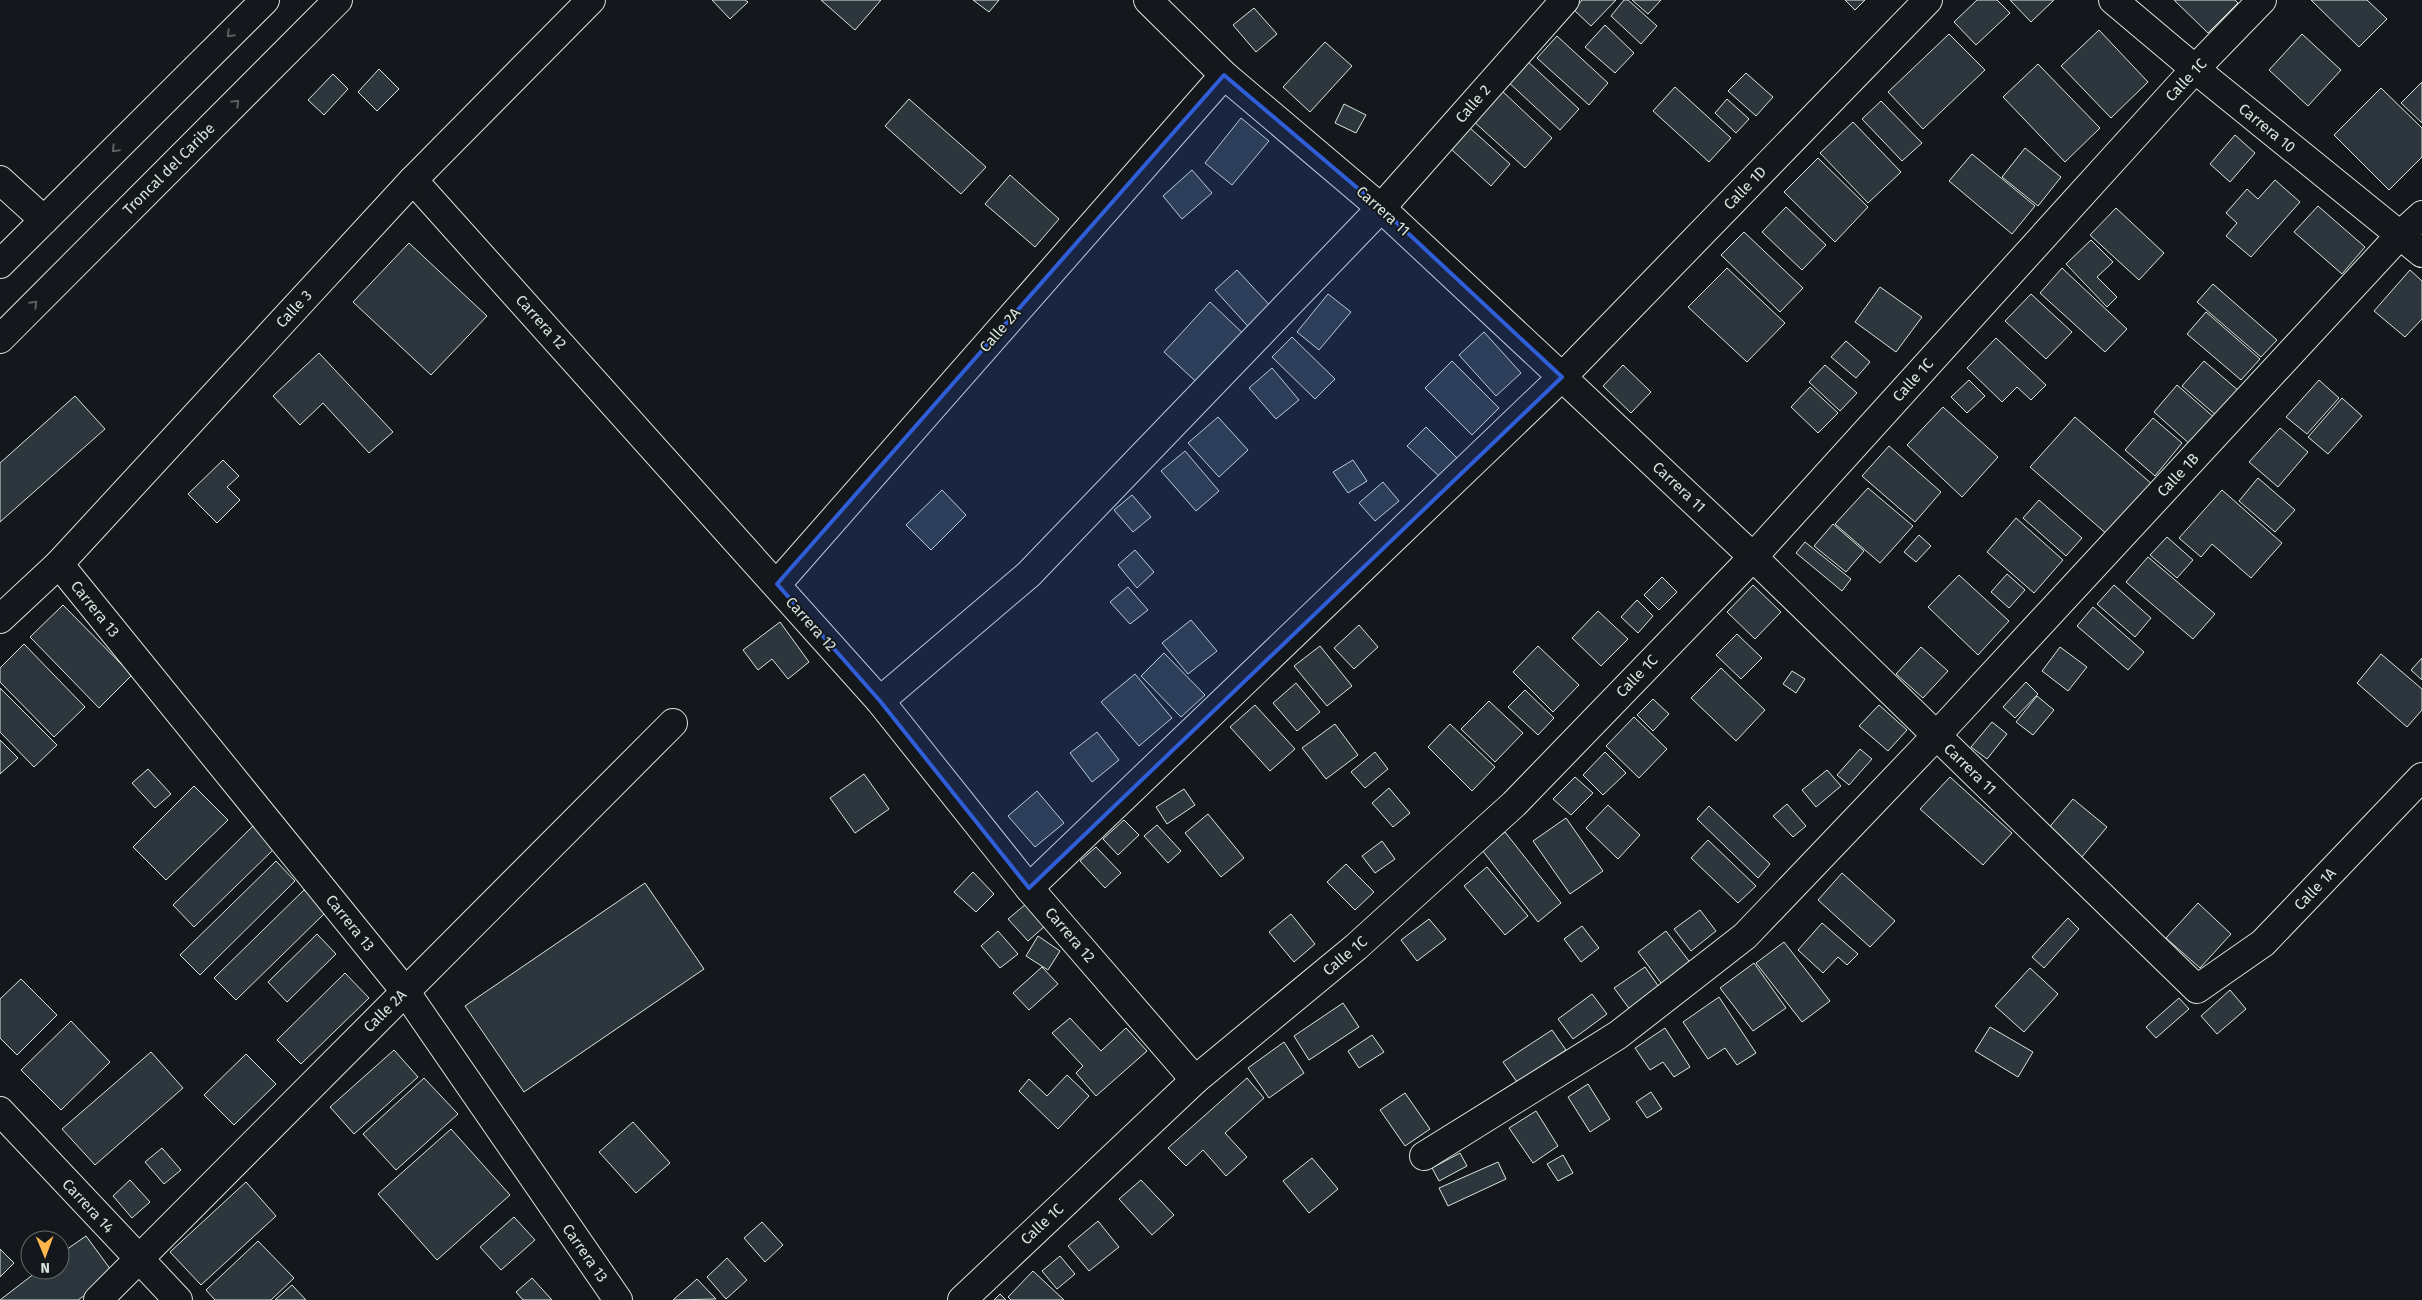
<svg xmlns="http://www.w3.org/2000/svg" width="2422" height="1300" font-family="'Fira Sans',sans-serif">
<rect width="100%" height="100%" fill="#14181c"/>
<!-- building -->
<g fill="#2c363c" stroke="#d8e6dc">
<polygon points="712,0 745,0 748,2 730,19"/>
<polygon points="821,0 881,0 855,30"/>
<polygon points="973,0 999,0 989,12"/>
<polygon points="1582,0 1616,0 1591,26 1574,10"/>
<polygon points="1624,0 1628,0 1657,26 1641,44 1611,16"/>
<polygon points="1632,0 1661,0 1648,14"/>
<polygon points="1845,0 1865,0 1855,10"/>
<polygon points="1977,0 1997,0 2010,13 1976,45 1954,22"/>
<polygon points="2010,0 2054,0 2031,22"/>
<polygon points="2174,0 2235,0 2238,3 2208,33"/>
<polygon points="2311,0 2367,0 2387,19 2359,47"/>
<polygon points="1254,8 1277,34 1256,52 1233,25"/>
<polygon points="1605,25 1634,53 1615,73 1585,47"/>
<polygon points="2099,30 2148,82 2111,118 2061,66"/>
<polygon points="1949,34 1985,70 1923,129 1888,92"/>
<polygon points="2302,34 2341,70 2308,106 2269,70"/>
<polygon points="1557,36 1608,83 1589,105 1537,58"/>
<polygon points="1325,42 1352,66 1310,112 1283,87"/>
<polygon points="1525,59 1579,109 1560,130 1506,80"/>
<polygon points="2038,64 2100,128 2065,162 2003,97"/>
<polygon points="379,69 399,89 377,111 358,92"/>
<polygon points="1746,73 1773,97 1756,116 1728,91"/>
<polygon points="333,74 348,89 324,115 308,100"/>
<polygon points="2422,82 2422,123 2401,103"/>
<polygon points="1675,87 1731,138 1709,162 1653,111"/>
<polygon points="2381,88 2422,128 2422,157 2389,190 2334,135"/>
<polygon points="1500,89 1552,138 1525,168 1472,120"/>
<polygon points="909,99 986,167 961,194 885,126"/>
<polygon points="1727,99 1749,119 1736,133 1715,113"/>
<polygon points="1881,101 1922,143 1902,161 1862,119"/>
<polygon points="1344,104 1366,115 1356,133 1335,123"/>
<polygon points="1241,118 1269,141 1232,185 1205,163"/>
<polygon points="1853,122 1901,172 1868,203 1820,153"/>
<polygon points="1470,128 1510,164 1491,186 1451,149"/>
<polygon points="2235,135 2255,153 2230,182 2210,164"/>
<polygon points="2025,148 2061,177 2038,206 2002,177"/>
<polygon points="1972,154 2035,206 2012,234 1949,181"/>
<polygon points="1818,158 1868,207 1835,242 1784,192"/>
<polygon points="1192,170 1212,193 1182,219 1163,196"/>
<polygon points="1010,175 1059,219 1035,247 985,204"/>
<polygon points="2275,180 2300,202 2251,257 2226,236 2237,223 2226,213 2247,189 2258,199"/>
<polygon points="2318,206 2365,247 2342,274 2294,232"/>
<polygon points="1786,207 1826,245 1802,270 1762,232"/>
<polygon points="2116,208 2164,253 2139,280 2090,235"/>
<polygon points="1744,232 1803,288 1780,312 1721,255"/>
<polygon points="2091,240 2113,262 2097,277 2117,297 2107,307 2066,264"/>
<polygon points="409,243 487,316 431,375 353,302"/>
<polygon points="1727,268 1785,323 1747,362 1688,307"/>
<polygon points="2062,268 2127,329 2105,352 2040,293"/>
<polygon points="1237,270 1276,312 1254,333 1215,290"/>
<polygon points="2410,270 2422,281 2422,319 2405,337 2374,311"/>
<polygon points="2213,284 2277,340 2261,357 2197,302"/>
<polygon points="1880,287 1922,317 1896,352 1855,322"/>
<polygon points="1328,294 1351,312 1319,350 1297,332"/>
<polygon points="2031,294 2072,332 2046,359 2005,321"/>
<polygon points="1210,302 1250,340 1204,389 1164,352"/>
<polygon points="2206,312 2260,359 2241,380 2187,334"/>
<polygon points="1484,332 1521,373 1496,396 1459,355"/>
<polygon points="1292,337 1335,379 1315,399 1272,357"/>
<polygon points="1996,338 2046,385 2031,400 2017,387 2002,402 1967,368"/>
<polygon points="1846,341 1870,362 1856,378 1831,357"/>
<polygon points="319,353 393,432 369,453 323,403 300,425 273,396"/>
<polygon points="1452,361 1499,408 1472,435 1425,388"/>
<polygon points="2204,361 2239,391 2217,416 2182,386"/>
<polygon points="1623,365 1651,392 1631,413 1603,386"/>
<polygon points="1825,365 1857,393 1840,411 1809,382"/>
<polygon points="1272,368 1299,400 1276,419 1249,388"/>
<polygon points="1969,380 1985,396 1967,413 1951,397"/>
<polygon points="2319,380 2339,398 2307,434 2286,417"/>
<polygon points="2177,385 2216,419 2192,446 2154,412"/>
<polygon points="1810,387 1838,413 1818,433 1791,407"/>
<polygon points="75,396 105,429 0,522 0,463"/>
<polygon points="2342,398 2362,416 2328,454 2308,437"/>
<polygon points="1943,407 1998,457 1962,497 1907,445"/>
<polygon points="1218,417 1248,450 1219,477 1188,443"/>
<polygon points="2075,417 2153,485 2109,536 2030,467"/>
<polygon points="2153,418 2182,443 2155,476 2125,450"/>
<polygon points="1426,427 1460,461 1442,479 1407,446"/>
<polygon points="2280,428 2308,452 2278,487 2249,462"/>
<polygon points="1889,446 1941,492 1915,522 1862,476"/>
<polygon points="1185,451 1219,491 1196,511 1161,471"/>
<polygon points="223,460 239,476 227,487 240,500 217,523 188,494"/>
<polygon points="1353,460 1367,481 1348,493 1333,472"/>
<polygon points="2258,478 2295,510 2275,532 2239,501"/>
<polygon points="1383,482 1399,501 1375,521 1359,503"/>
<polygon points="1868,488 1913,526 1880,563 1835,524"/>
<polygon points="942,490 966,515 931,550 906,525"/>
<polygon points="2222,490 2282,543 2251,578 2212,544 2201,557 2179,538"/>
<polygon points="1132,495 1151,517 1133,532 1114,510"/>
<polygon points="2039,500 2082,538 2066,556 2023,518"/>
<polygon points="2016,518 2063,560 2034,593 1987,552"/>
<polygon points="1833,524 1864,551 1846,572 1814,546"/>
<polygon points="1919,535 1931,546 1916,562 1904,552"/>
<polygon points="2167,537 2193,560 2177,578 2150,555"/>
<polygon points="1805,542 1851,579 1842,591 1796,553"/>
<polygon points="1135,550 1154,572 1137,588 1118,565"/>
<polygon points="2148,557 2215,614 2193,639 2126,582"/>
<polygon points="2007,574 2025,590 2009,608 1991,592"/>
<polygon points="1959,575 2009,621 1978,655 1928,607"/>
<polygon points="1662,577 1677,592 1659,610 1644,595"/>
<polygon points="1753,585 1781,612 1755,639 1727,612"/>
<polygon points="2114,585 2151,618 2135,637 2097,604"/>
<polygon points="1128,587 1148,610 1130,624 1110,602"/>
<polygon points="1637,600 1653,616 1638,633 1621,617"/>
<polygon points="63,605 132,675 99,708 30,637"/>
<polygon points="2093,607 2144,652 2128,670 2077,626"/>
<polygon points="1598,611 1628,639 1601,666 1572,638"/>
<polygon points="1191,620 1217,651 1188,674 1162,643"/>
<polygon points="780,622 809,662 788,679 772,659 758,670 743,650"/>
<polygon points="1359,625 1378,647 1354,669 1334,648"/>
<polygon points="1737,634 1762,658 1741,679 1716,655"/>
<polygon points="24,644 85,707 54,737 0,682 0,668"/>
<polygon points="1320,646 1352,686 1327,706 1294,666"/>
<polygon points="1538,646 1579,685 1553,712 1513,672"/>
<polygon points="1921,647 1948,671 1923,698 1896,674"/>
<polygon points="2060,647 2087,667 2068,691 2042,671"/>
<polygon points="1164,653 1205,695 1181,717 1141,676"/>
<polygon points="2381,654 2422,689 2422,710 2407,727 2357,683"/>
<polygon points="2422,658 2422,680 2411,670"/>
<polygon points="1721,668 1765,710 1736,741 1691,698"/>
<polygon points="1792,671 1805,679 1796,693 1783,684"/>
<polygon points="1135,674 1172,718 1139,746 1101,702"/>
<polygon points="2026,682 2038,694 2015,718 2003,707"/>
<polygon points="1296,683 1320,712 1297,731 1273,703"/>
<polygon points="0,688 57,745 34,767 0,732"/>
<polygon points="1525,690 1554,718 1538,735 1508,707"/>
<polygon points="2037,696 2054,710 2033,735 2016,722"/>
<polygon points="1653,699 1669,714 1653,731 1637,715"/>
<polygon points="1489,701 1523,733 1495,762 1461,729"/>
<polygon points="1255,705 1295,749 1270,771 1230,727"/>
<polygon points="1879,705 1907,730 1888,751 1859,726"/>
<polygon points="1634,717 1667,749 1639,778 1606,746"/>
<polygon points="1992,722 2007,734 1987,759 1971,747"/>
<polygon points="1335,724 1358,755 1326,779 1302,748"/>
<polygon points="1450,724 1495,767 1472,791 1428,747"/>
<polygon points="1097,732 1119,760 1092,782 1070,753"/>
<polygon points="0,740 18,758 0,774"/>
<polygon points="1860,749 1872,759 1849,785 1837,775"/>
<polygon points="1375,752 1388,769 1365,788 1351,772"/>
<polygon points="1605,752 1626,773 1603,795 1583,775"/>
<polygon points="148,769 171,794 155,808 132,783"/>
<polygon points="1827,770 1841,786 1816,807 1802,790"/>
<polygon points="864,774 889,809 855,833 830,798"/>
<polygon points="1575,777 1593,793 1571,815 1553,799"/>
<polygon points="1950,777 2012,833 1983,865 1920,809"/>
<polygon points="194,786 228,820 166,880 133,847"/>
<polygon points="1389,788 1410,813 1393,827 1372,803"/>
<polygon points="1184,789 1195,805 1167,824 1156,807"/>
<polygon points="1037,791 1064,823 1035,847 1008,816"/>
<polygon points="2073,799 2107,827 2081,858 2047,830"/>
<polygon points="1787,804 1806,826 1793,837 1773,816"/>
<polygon points="1608,805 1640,835 1618,859 1586,828"/>
<polygon points="1709,806 1770,864 1758,878 1697,819"/>
<polygon points="1208,814 1244,858 1221,877 1185,833"/>
<polygon points="1566,818 1603,871 1570,894 1533,841"/>
<polygon points="1124,820 1139,835 1118,855 1103,839"/>
<polygon points="1157,825 1181,851 1168,863 1144,836"/>
<polygon points="253,826 275,848 194,927 173,905"/>
<polygon points="1505,832 1561,903 1538,922 1482,850"/>
<polygon points="1708,840 1756,886 1738,903 1691,858"/>
<polygon points="1382,841 1395,859 1375,873 1362,856"/>
<polygon points="1096,847 1121,873 1105,888 1080,861"/>
<polygon points="276,861 295,881 200,975 180,955"/>
<polygon points="1346,864 1374,892 1355,910 1327,882"/>
<polygon points="1487,867 1528,916 1505,935 1464,886"/>
<polygon points="973,872 994,894 976,912 954,892"/>
<polygon points="1842,873 1895,921 1870,947 1818,900"/>
<polygon points="645,883 704,969 524,1092 465,1006"/>
<polygon points="304,890 326,912 236,1000 214,978"/>
<polygon points="2198,903 2231,934 2200,968 2166,938"/>
<polygon points="1026,904 1045,926 1028,941 1008,919"/>
<polygon points="1700,910 1716,931 1691,951 1674,929"/>
<polygon points="1291,914 1315,944 1294,962 1269,932"/>
<polygon points="2068,918 2079,929 2044,968 2032,957"/>
<polygon points="1429,919 1446,939 1417,961 1401,940"/>
<polygon points="1822,923 1858,954 1847,965 1838,957 1823,973 1798,950"/>
<polygon points="1582,926 1599,948 1581,962 1564,939"/>
<polygon points="998,931 1018,954 1000,968 981,946"/>
<polygon points="1666,931 1692,965 1664,987 1638,952"/>
<polygon points="317,934 336,954 287,1002 268,982"/>
<polygon points="1038,936 1060,951 1048,970 1026,956"/>
<polygon points="1784,942 1830,1001 1802,1022 1756,963"/>
<polygon points="1754,963 1786,1008 1753,1031 1720,988"/>
<polygon points="1042,967 1058,984 1029,1010 1013,993"/>
<polygon points="1645,967 1661,990 1631,1011 1614,988"/>
<polygon points="2030,968 2058,994 2024,1032 1995,1006"/>
<polygon points="345,973 369,998 301,1064 277,1040"/>
<polygon points="21,979 57,1015 17,1055 0,1038 0,999"/>
<polygon points="2230,990 2246,1009 2217,1034 2201,1016"/>
<polygon points="1592,994 1607,1014 1573,1039 1558,1019"/>
<polygon points="1719,997 1756,1053 1737,1065 1725,1048 1708,1059 1683,1022"/>
<polygon points="2179,998 2189,1009 2156,1038 2146,1027"/>
<polygon points="1343,1003 1359,1027 1309,1060 1294,1036"/>
<polygon points="1070,1018 1101,1051 1126,1028 1147,1051 1096,1096 1076,1073 1083,1066 1052,1033"/>
<polygon points="71,1021 110,1062 61,1110 21,1070"/>
<polygon points="1990,1027 2033,1052 2018,1077 1975,1051"/>
<polygon points="1665,1028 1690,1067 1674,1077 1663,1062 1650,1070 1635,1048"/>
<polygon points="1552,1030 1566,1050 1517,1082 1503,1062"/>
<polygon points="1372,1035 1384,1052 1359,1068 1348,1051"/>
<polygon points="1284,1042 1304,1073 1269,1098 1248,1068"/>
<polygon points="394,1050 418,1077 354,1134 330,1107"/>
<polygon points="151,1052 183,1088 95,1165 62,1129"/>
<polygon points="246,1054 276,1084 234,1125 204,1095"/>
<polygon points="1067,1075 1089,1096 1058,1129 1019,1091 1029,1079 1047,1096"/>
<polygon points="424,1078 458,1114 396,1170 363,1134"/>
<polygon points="1247,1078 1264,1098 1225,1133 1247,1157 1226,1176 1203,1150 1186,1166 1168,1148"/>
<polygon points="1588,1084 1610,1119 1590,1132 1568,1097"/>
<polygon points="1651,1092 1662,1109 1647,1118 1636,1102"/>
<polygon points="1405,1093 1430,1129 1405,1146 1380,1110"/>
<polygon points="1536,1111 1558,1146 1533,1163 1509,1128"/>
<polygon points="633,1122 670,1163 636,1193 599,1152"/>
<polygon points="451,1129 510,1195 437,1260 378,1194"/>
<polygon points="162,1148 181,1170 164,1184 145,1162"/>
<polygon points="1460,1153 1467,1166 1439,1181 1432,1168"/>
<polygon points="1563,1155 1573,1173 1558,1181 1547,1164"/>
<polygon points="1312,1158 1338,1189 1309,1213 1283,1181"/>
<polygon points="1498,1162 1506,1179 1448,1206 1439,1188"/>
<polygon points="130,1180 150,1202 132,1218 113,1196"/>
<polygon points="1141,1180 1174,1215 1152,1235 1119,1199"/>
<polygon points="246,1182 276,1216 201,1285 170,1252"/>
<polygon points="514,1217 535,1240 501,1270 480,1247"/>
<polygon points="1098,1221 1119,1247 1089,1271 1068,1246"/>
<polygon points="762,1222 783,1245 765,1262 744,1238"/>
<polygon points="86,1236 114,1274 78,1300 0,1300 39,1270 60,1270 60,1254"/>
<polygon points="258,1241 294,1278 271,1300 215,1300 206,1290"/>
<polygon points="0,1249 14,1263 0,1277"/>
<polygon points="1060,1256 1075,1274 1057,1289 1042,1271"/>
<polygon points="727,1258 747,1280 726,1299 707,1277"/>
<polygon points="1033,1271 1064,1300 1011,1300 1008,1297"/>
<polygon points="532,1278 552,1300 523,1300 516,1292"/>
<polygon points="697,1279 716,1299 673,1300"/>
<polygon points="292,1285 306,1300 275,1300"/>
<polygon points="1000,1294 1006,1300 994,1300"/>
</g>
<g fill="none" stroke-linecap="round" stroke-linejoin="round">
<defs>
<g id="minor">
<polyline points="1148,0 1224,75 1381,208 1562,377 1753,557 2197,989 2263,943 2422,777"/>
<polyline points="2113,0 2195,69 2422,253"/>
<polyline points="0,180 44,220"/>
<polyline points="413,180 880,701 1029,888 1195,1080"/>
<polyline points="59,564 405,991 618,1300"/>
<polyline points="777,584 1224,75"/>
<polyline points="0,619 59,564 413,180 591,0"/>
<polyline points="880,701 1029,574 1381,208 1565,0"/>
<polyline points="1029,888 1562,377 1928,0"/>
<polyline points="0,1111 178,1300"/>
<polyline points="1424,1156 1618,1035 1745,936 1936,736 2400,235 2422,215"/>
<polyline points="98,1300 673,723"/>
<polyline points="962,1300 1195,1080 1356,947 1514,804 1753,557 2195,69 2262,0"/>
</g>
<g id="highway">
<polyline points="0,264 265,0"/>
<polyline points="0,339 338,0"/>
</g>
</defs>
<!-- minor casing -->
<use href="#minor" stroke="#d8e6dc" stroke-width="30"/>
<!-- highway casing -->
<use href="#highway" stroke="#d8e6dc" stroke-width="30"/>
<!-- minor -->
<use href="#minor" stroke="#14181c" stroke-width="28"/>
<!-- highway -->
<use href="#highway" stroke="#14181c" stroke-width="28"/>
</g>
<!-- one-way arrows -->
<defs><path id="oneway-chevron" d="M-2-3.5L2.5 0L-2 3.5" fill="none" stroke-width="1.6" stroke-linecap="round" stroke-linejoin="round" transform="scale(1.25)"/></defs>
<g stroke="#59605f">
<use href="#oneway-chevron" transform="translate(230 34) rotate(135)"/>
<use href="#oneway-chevron" transform="translate(236 103) rotate(-45)"/>
<use href="#oneway-chevron" transform="translate(115 149) rotate(135)"/>
<use href="#oneway-chevron" transform="translate(34 304) rotate(-45)"/>
</g>
<!-- marked area -->
<path fill="#305dd8" fill-opacity="0.2" stroke="#305dd8" stroke-width="4" stroke-linejoin="round" d="M1224,75L1381,208L1562,377L1029,888L880,701L777,584Z"/>
<g text-anchor="middle" stroke-width="4" stroke-linejoin="round" paint-order="stroke">
<!-- street labels -->
<g font-size="15" fill="#d8e6dc" stroke="#14181c">
<text transform="translate(2186 80) rotate(-47)" y="5">Calle 1C</text>
<text transform="translate(1473 104) rotate(-49)" y="5">Calle 2</text>
<text transform="translate(2267 128) rotate(39)" y="5">Carrera 10</text>
<text transform="translate(169 169) rotate(-45)" y="5">Troncal del Caribe</text>
<text transform="translate(1745 188) rotate(-46)" y="5">Calle 1D</text>
<text transform="translate(1383 211) rotate(42)" y="5">Carrera 11</text>
<text transform="translate(294 309) rotate(-47)" y="5">Calle 3</text>
<text transform="translate(541 322) rotate(48)" y="5">Carrera 12</text>
<text transform="translate(1000 330) rotate(-49)" y="5">Calle 2A</text>
<text transform="translate(1913 380) rotate(-48)" y="5">Calle 1C</text>
<text transform="translate(2178 475) rotate(-47)" y="5">Calle 1B</text>
<text transform="translate(1679 487) rotate(43)" y="5">Carrera 11</text>
<text transform="translate(95 609) rotate(51)" y="5">Carrera 13</text>
<text transform="translate(811 624) rotate(48)" y="5">Carrera 12</text>
<text transform="translate(1637 676) rotate(-46)" y="5">Calle 1C</text>
<text transform="translate(1970 769) rotate(44)" y="5">Carrera 11</text>
<text transform="translate(2315 889) rotate(-46)" y="5">Calle 1A</text>
<text transform="translate(350 923) rotate(51)" y="5">Carrera 13</text>
<text transform="translate(1070 935) rotate(49)" y="5">Carrera 12</text>
<text transform="translate(1345 956) rotate(-40)" y="5">Calle 1C</text>
<text transform="translate(385 1011) rotate(-45)" y="5">Calle 2A</text>
<text transform="translate(88 1206) rotate(47)" y="5">Carrera 14</text>
<text transform="translate(1042 1224) rotate(-43)" y="5">Calle 1C</text>
<text transform="translate(585 1253) rotate(55)" y="5">Carrera 13</text>
</g>
</g>
<!-- north arrow -->
<g transform="translate(45 1255) rotate(179)"><circle r="24" fill="#14181c" stroke="#626a69"/>
<path d="M0-4L9 19L0 12L-9 19Z" fill="#ffb74d"/>
<text y="-8" font-size="14" font-weight="bold" text-anchor="middle" fill="#d8e6dc">N</text>
</g>
</svg>
